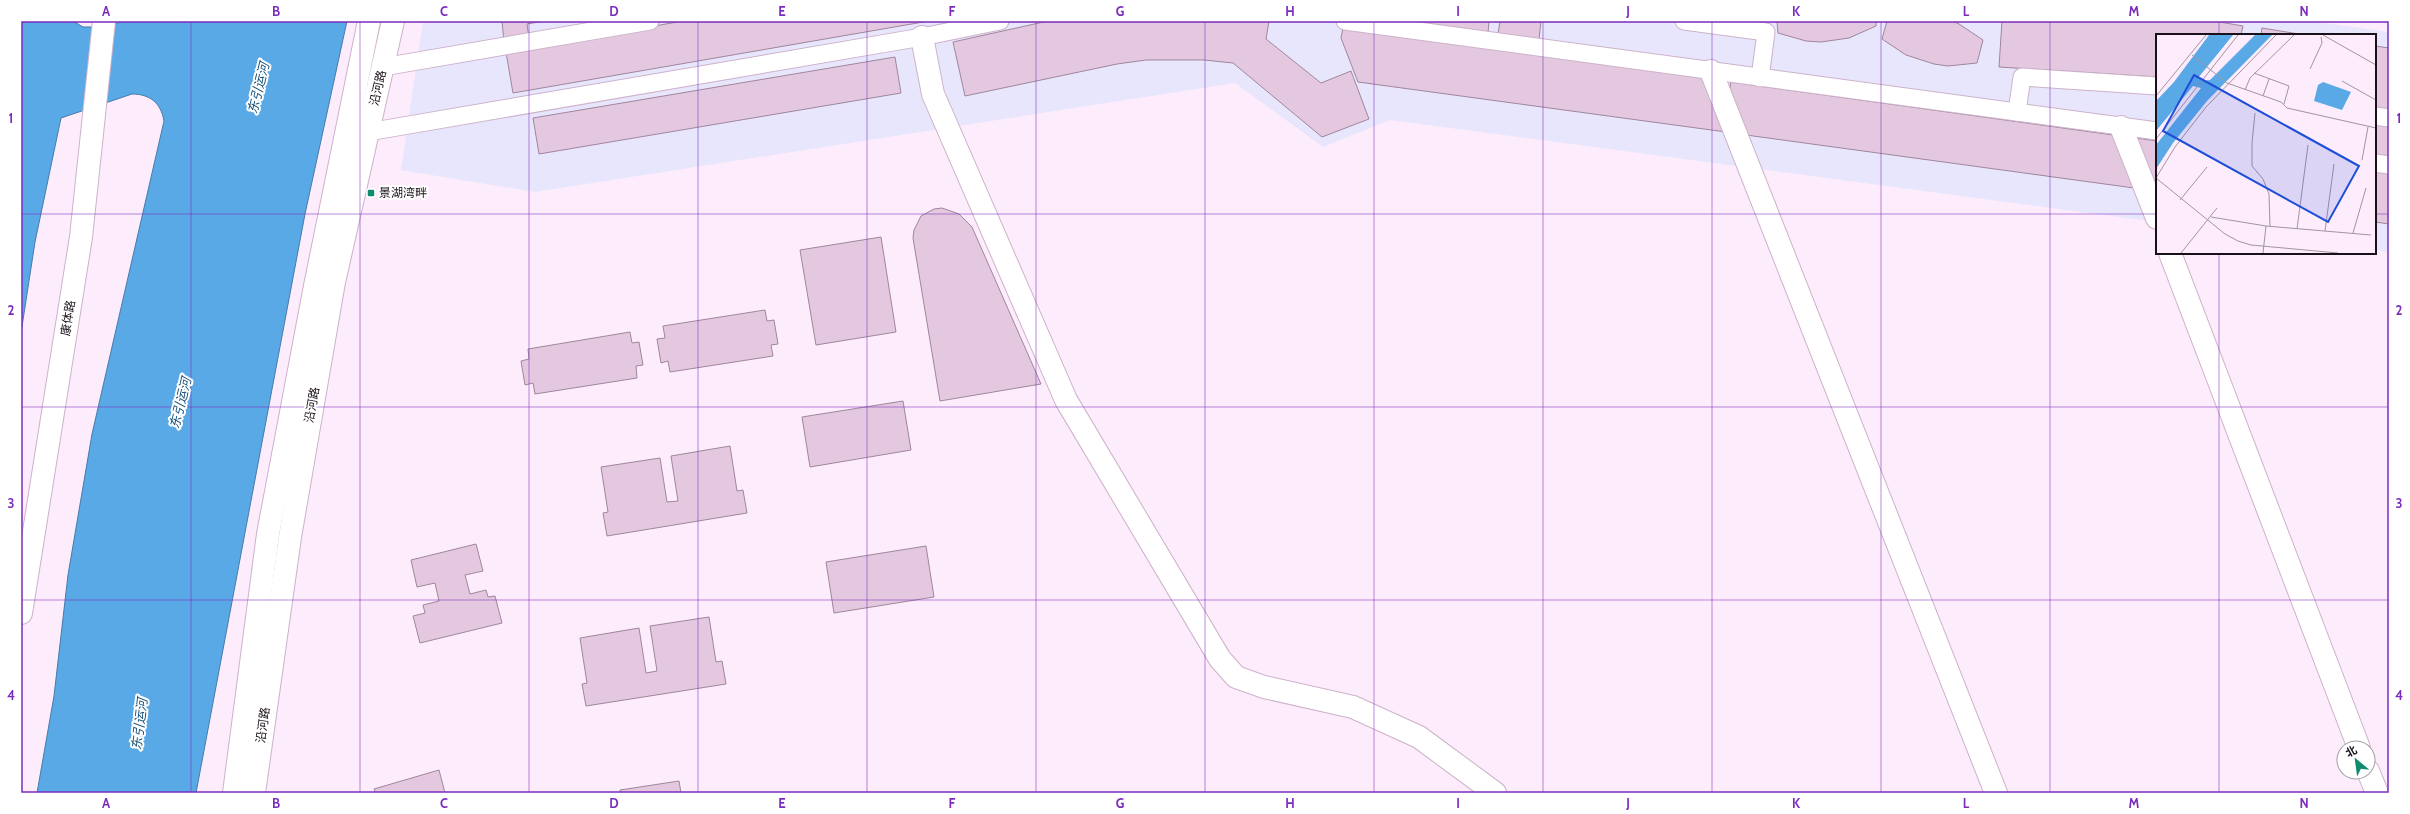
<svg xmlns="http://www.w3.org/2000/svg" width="2410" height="814" font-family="Cabin,'Noto Sans SC',sans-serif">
<rect width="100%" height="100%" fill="#fdecfb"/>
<!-- commercial -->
<polygon fill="#e8e6fc" points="423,21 2309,21 2389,32 2389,252 2375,250 2375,35 2157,35 2157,222 1390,120 1323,147 1235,83 535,192 401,170"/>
<!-- water -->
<path fill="#5aa9e7" stroke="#477ba9" d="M21,21H73L83,27H95L128,21H347L305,214L196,793H37L54,696L68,575L92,434L164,121C161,103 150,94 132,94L61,118L35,242L21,333Z"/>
<!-- building -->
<g fill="#e4c8e0" stroke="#9f869c">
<polygon points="502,21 545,21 527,24 529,38 504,42"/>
<polygon points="683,21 929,21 513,93 506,52"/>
<polygon points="1048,21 1269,21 1266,39 1321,83 1351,71 1369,119 1322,137 1233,63 1204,60 1146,60 1117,64 965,96 953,42"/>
<polygon points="1411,21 1489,21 1488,33"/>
<polygon points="1500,21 1541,21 1539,39 1498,34"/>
<polygon points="1777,21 1876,21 1876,26 1849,38 1821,42 1806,41 1778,33"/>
<polygon points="1887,21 1952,21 1959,24 1983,40 1977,63 1948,66 1934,64 1906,55 1882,39"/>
<polygon points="2002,21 2214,21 2243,26 2241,35 2157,35 2157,77 1999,67"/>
<polygon points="1343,28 1705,78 1726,132 1358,82 1341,38"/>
<polygon points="2262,28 2305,35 2261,35"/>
<polygon points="2375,46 2389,48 2389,110 2375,108"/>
<polygon points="895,57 901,93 539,154 533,118"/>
<polygon points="1731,82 2113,135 2134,188 1746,135 1729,93"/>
<polygon points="2375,124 2389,126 2389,157 2375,155"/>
<polygon points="2136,138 2157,141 2157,190"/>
<polygon points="2375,171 2389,173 2389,224 2375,222"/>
<polygon points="942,208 959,214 972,227 1041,384 940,401 913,238 914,230 921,216 934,209"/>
<polygon points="881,237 896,332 816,345 800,250"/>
<polygon points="765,310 767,321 774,320 778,344 771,345 773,356 670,372 668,361 661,363 657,339 665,338 663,326"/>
<polygon points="630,332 632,343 639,342 643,365 636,366 637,378 535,394 533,383 525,385 521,361 529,359 528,349"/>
<polygon points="903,401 911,450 810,467 802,417"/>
<polygon points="730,446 737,491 743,490 747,513 607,536 603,513 608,512 601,467 660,458 667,502 678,501 671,456"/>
<polygon points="476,544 483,571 465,575 470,594 486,590 488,597 495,596 502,623 420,643 413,616 425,613 423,605 439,601 435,583 417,587 411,560"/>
<polygon points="926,546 934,597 834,613 826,562"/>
<polygon points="709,617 716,662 722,661 726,684 586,706 582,684 587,683 580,638 639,628 646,673 657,671 650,626"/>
<polygon points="439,770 445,793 376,793 374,789"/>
<polygon points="679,781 681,793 620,793 620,790"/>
</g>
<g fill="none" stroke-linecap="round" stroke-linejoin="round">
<defs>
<g id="pedestrian">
<polyline points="1345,21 2157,131"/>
<polyline points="1684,21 1766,32 1760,78"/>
<polyline points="383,67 650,21"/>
<polyline points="2017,112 2022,77 2157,86"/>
<polyline points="2375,116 2389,118"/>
<polyline points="368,132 922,37 1000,21"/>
<polyline points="2375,163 2389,165"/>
</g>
<g id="minor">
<polyline points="922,37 933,94 1066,400 1220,659 1236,677 1264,687 1353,707 1419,737 1495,793"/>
<polyline points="1711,71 1996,793"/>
<polyline points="2121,127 2157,218"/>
<polyline points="2170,253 2359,748"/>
<polyline points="21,613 81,237 104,21"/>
<polyline points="2368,771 2377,793"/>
</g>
<g id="secondary">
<polyline points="234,793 268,534 315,286 369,21"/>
<polyline points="254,793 290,537 334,282 393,21"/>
</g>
</defs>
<!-- pedestrian casing -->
<use href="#pedestrian" stroke="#cdb2ca" stroke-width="19"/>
<!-- minor casing -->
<use href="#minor" stroke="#cdb2ca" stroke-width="24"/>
<!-- secondary casing -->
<use href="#secondary" stroke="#cdb2ca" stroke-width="24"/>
<!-- pedestrian -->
<use href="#pedestrian" stroke="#fff" stroke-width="17"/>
<!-- minor -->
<use href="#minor" stroke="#fff" stroke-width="22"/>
<!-- secondary -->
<use href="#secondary" stroke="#fff" stroke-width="22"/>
</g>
<!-- grid -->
<path fill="none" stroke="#7b2cbf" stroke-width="1" stroke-opacity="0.55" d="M191,21V793M360,21V793M529,21V793M698,21V793M867,21V793M1036,21V793M1205,21V793M1374,21V793M1543,21V793M1712,21V793M1881,21V793M2050,21V793M2219,21V35M21,214H2157M2375,214H2389M2219,253V793M21,407H2389M21,600H2389"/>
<!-- markers -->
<rect fill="#0f8b6f" stroke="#fff" stroke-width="1.5" x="367" y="189" width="8" height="8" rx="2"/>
<g text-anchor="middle" stroke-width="4" stroke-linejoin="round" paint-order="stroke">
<!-- street labels -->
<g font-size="12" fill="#1a1019" stroke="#fff">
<text transform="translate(378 88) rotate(-77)" y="4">沿河路</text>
<text transform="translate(68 318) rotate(-81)" y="4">康体路</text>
<text transform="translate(312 405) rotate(-80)" y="4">沿河路</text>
<text transform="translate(263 725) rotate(-82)" y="4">沿河路</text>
</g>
<!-- poi labels -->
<g font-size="12" fill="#1a1019" stroke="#fff" text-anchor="start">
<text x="379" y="197">景湖湾畔</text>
</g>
<!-- water labels -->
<g font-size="13" font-style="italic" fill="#17517a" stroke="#fff">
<text transform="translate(258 88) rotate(-76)" y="5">东引运河</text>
<text transform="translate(180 403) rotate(-76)" y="5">东引运河</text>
<text transform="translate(139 724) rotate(-83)" y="5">东引运河</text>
</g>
</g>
<!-- overview -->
<g transform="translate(2156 34)">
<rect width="220" height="220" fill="#fdecfb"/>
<path d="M53,1H77L42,44L47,47L54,46L99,1H116L51,67L17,109L0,135V111L45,54L37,52L0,97V67L18,48ZM167,48L195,58L186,76L158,67L162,51Z" fill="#5aa9e7"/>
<path fill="none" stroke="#a294a1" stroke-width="1" d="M167,1L220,31M36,21L71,49L125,68L131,74L220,94M154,35L166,9L165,3M98,39L133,52L128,70M186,47L220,66M89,56L94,44L138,1M0,62L50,1M107,62L113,45M99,79L96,109V132L107,145L113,160L114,193M0,105L82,1M206,126L212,93M0,144L69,200L82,207L95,211L182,219M0,144L19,113L50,73L120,1M24,166L51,133M55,183L110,192L215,201M141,195L152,111M169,197L178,130M197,199L210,154M25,219L61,174M107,219L110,192"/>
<path fill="#1d4ed8" fill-opacity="0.15" stroke="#1d4ed8" stroke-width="2" d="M38,41L203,132L172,188L7,97Z"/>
<rect width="220" height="220" fill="none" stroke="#1a1019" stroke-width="2"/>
</g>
<!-- border -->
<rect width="2410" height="814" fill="none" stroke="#ffffff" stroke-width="44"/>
<!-- north arrow -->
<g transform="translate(2356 760) rotate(331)"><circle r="19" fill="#ffffff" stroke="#a39fa3"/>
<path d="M0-3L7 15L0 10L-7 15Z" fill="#0f8b6f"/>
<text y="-6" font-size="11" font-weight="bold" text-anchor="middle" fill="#1a1019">北</text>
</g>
<rect x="22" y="22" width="2366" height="770" fill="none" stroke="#7b2cbf" stroke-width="1.5"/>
<g font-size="13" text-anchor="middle" font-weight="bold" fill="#7b2cbf">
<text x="106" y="16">A</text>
<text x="276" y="16">B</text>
<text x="444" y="16">C</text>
<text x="614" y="16">D</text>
<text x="782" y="16">E</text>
<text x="952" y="16">F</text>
<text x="1120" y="16">G</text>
<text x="1290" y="16">H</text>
<text x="1458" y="16">I</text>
<text x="1628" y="16">J</text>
<text x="1796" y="16">K</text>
<text x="1966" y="16">L</text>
<text x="2134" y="16">M</text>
<text x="2304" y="16">N</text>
<text x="11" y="123">1</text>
<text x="2399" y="123">1</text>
<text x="11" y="315">2</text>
<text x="2399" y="315">2</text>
<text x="11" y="508">3</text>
<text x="2399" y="508">3</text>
<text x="11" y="700">4</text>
<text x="2399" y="700">4</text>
<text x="106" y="808">A</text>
<text x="276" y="808">B</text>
<text x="444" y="808">C</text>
<text x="614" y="808">D</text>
<text x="782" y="808">E</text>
<text x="952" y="808">F</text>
<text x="1120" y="808">G</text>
<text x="1290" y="808">H</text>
<text x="1458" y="808">I</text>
<text x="1628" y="808">J</text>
<text x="1796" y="808">K</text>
<text x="1966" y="808">L</text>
<text x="2134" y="808">M</text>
<text x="2304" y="808">N</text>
</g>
</svg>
